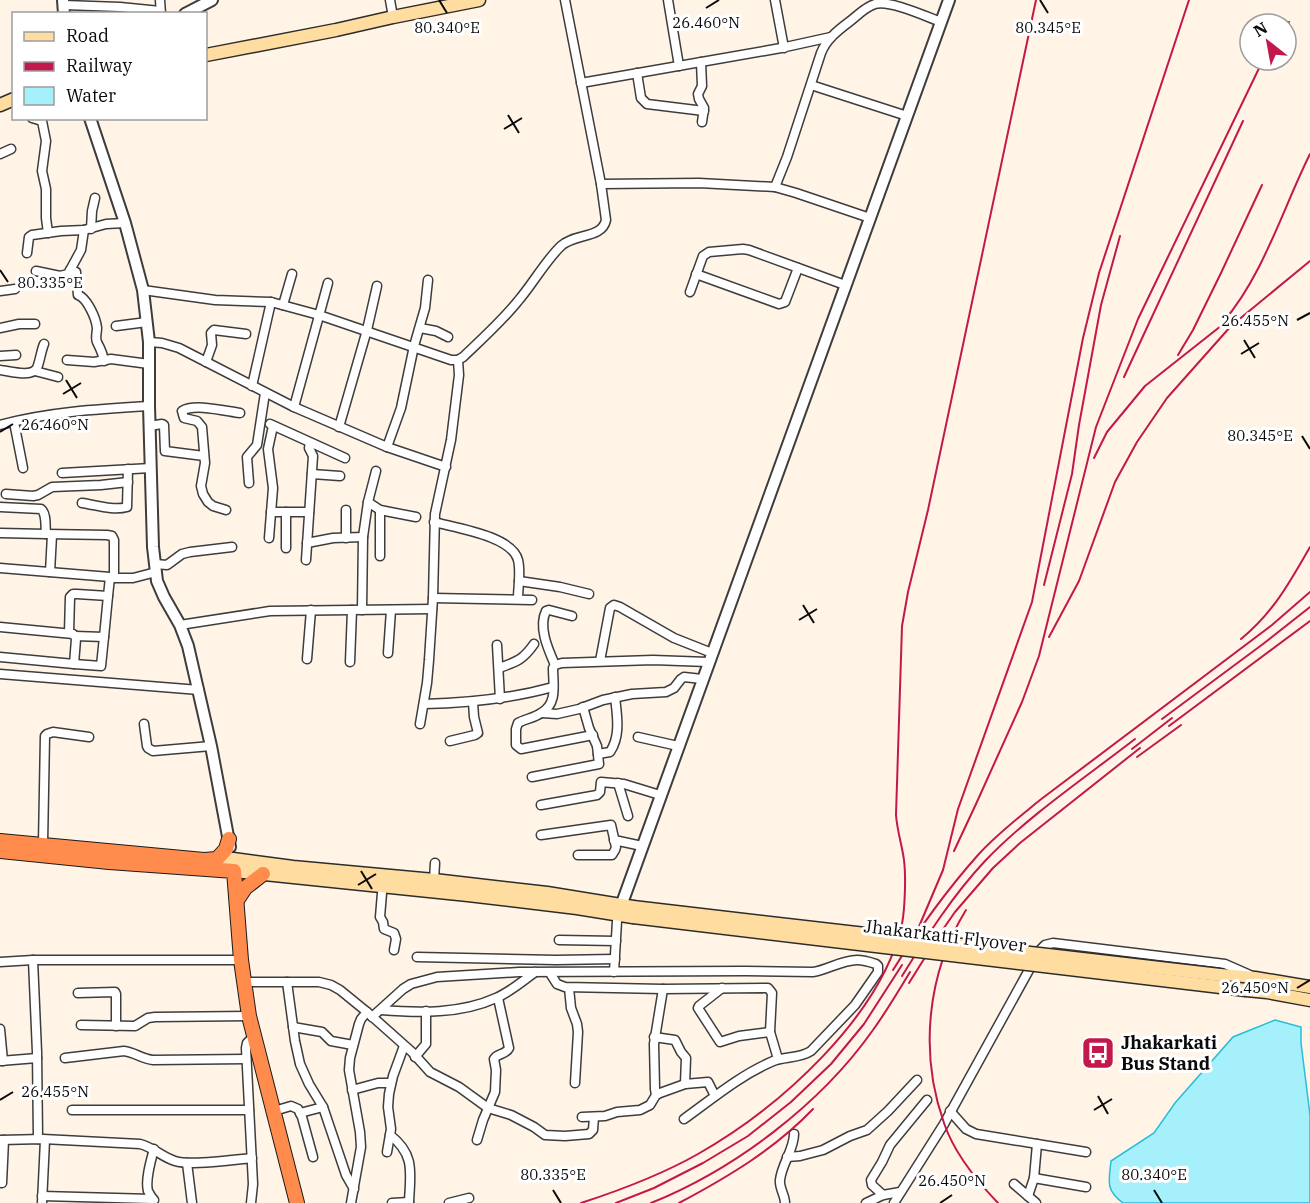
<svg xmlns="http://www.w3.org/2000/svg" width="1310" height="1203" font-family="'IBM Plex Serif',serif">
<rect width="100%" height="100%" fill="#fff4e6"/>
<!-- water -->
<path fill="#a6f0fb" stroke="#27bdd8" stroke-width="1.5" d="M1275,1020L1301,1027V1043L1310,1115V1203H1123C1105,1190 1109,1181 1111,1161L1154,1133L1175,1103L1233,1037Z"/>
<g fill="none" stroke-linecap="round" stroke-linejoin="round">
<defs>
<g id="minor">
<polyline points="160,0 161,14"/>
<polyline points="390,0 393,17"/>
<polyline points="668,0 679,66"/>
<polyline points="775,0 784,48"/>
<polyline points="64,5 120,7 160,11"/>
<polyline points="701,62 702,86 698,94 699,99 704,108 702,122"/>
<polyline points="637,73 641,98 647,104 704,111"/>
<polyline points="581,83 781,48 831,37"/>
<polyline points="811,85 907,116"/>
<polyline points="32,118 42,121 46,141 42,171 46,189 46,218 48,233"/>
<polyline points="0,154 11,149"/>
<polyline points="601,184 699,183 775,187"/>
<path d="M870,218L796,193L775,187L787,157L821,53C826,40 837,31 849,22C857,16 865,7 875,4C890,0 925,16 941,22"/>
<polyline points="91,229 92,211 95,198"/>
<polyline points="27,253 29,237 32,235 61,231 84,230 106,224 125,223"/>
<path d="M70,270L76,272L78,295C87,298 96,318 97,328C97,333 95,338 97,342C101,351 102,350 104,361"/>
<polyline points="36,271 60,276 68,274 81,250 84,230"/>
<polyline points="696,274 779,304 785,302 798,268"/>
<path d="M143,290L215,300L271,302L319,315L451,360H458L463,357C482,339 502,321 518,301C532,285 546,260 561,246C575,233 602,239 606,220L601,184L565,0"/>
<polyline points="0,291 15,289"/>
<polyline points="690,292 703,256 709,252 743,249 749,250 845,285"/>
<polyline points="283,305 292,274"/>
<polyline points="116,326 147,322"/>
<polyline points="0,328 19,324 35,324"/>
<polyline points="420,328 436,331 448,337"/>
<polyline points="149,342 162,343 179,348 294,407 387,447 446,467"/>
<polyline points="0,356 16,355"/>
<polyline points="67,360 94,362 111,359 149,364"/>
<polyline points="206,362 212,345 211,333 214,330 246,334"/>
<path d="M0,370C10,371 31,378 37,368C40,361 41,351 44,344"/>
<polyline points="35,371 58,377"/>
<polyline points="252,386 271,302"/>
<polyline points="294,407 328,283"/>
<polyline points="14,422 23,468"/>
<polyline points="270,424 345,458"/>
<path d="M0,425C48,412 99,409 149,406"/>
<polyline points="149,426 162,424 164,425 165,451 204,456"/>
<polyline points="339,427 367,330 377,286"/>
<polyline points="387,447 401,408 414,346 425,308 428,280"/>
<polyline points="62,473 151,468"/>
<polyline points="312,474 340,476"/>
<polyline points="249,483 247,457 257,445 265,393"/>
<polyline points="6,494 33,496 38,495 52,487 101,485 128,482"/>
<polyline points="368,502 380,510 416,517"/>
<path d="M82,503C96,505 113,511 127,507L128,469"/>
<path d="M0,507L41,509C47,514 45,526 46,534L0,533"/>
<path d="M226,510L213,506L208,502L203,494L201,486L205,463L202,427L197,421L184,418L182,411C194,403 225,411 240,413"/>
<polyline points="346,510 346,538"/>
<polyline points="271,512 309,512"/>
<path d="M434,522C456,528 512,536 518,560C521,572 518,587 518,599"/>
<polyline points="46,534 107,535 112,536 114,540 114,578 133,578 156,572"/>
<polyline points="269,538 273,488 268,449 273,426"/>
<polyline points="307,543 333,538 363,537"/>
<polyline points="286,548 286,512"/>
<polyline points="380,556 380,510"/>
<polyline points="306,560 313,456 309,448 310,443"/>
<polyline points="155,564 167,565 182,554 190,552 232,547"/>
<polyline points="0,568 110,577"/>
<polyline points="50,572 52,535"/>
<polyline points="519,581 560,587 589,594"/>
<polyline points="108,596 110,577 114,578"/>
<polyline points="433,598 532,600"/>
<polyline points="362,610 363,537 368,502 376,471"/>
<polyline points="180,625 270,611 432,609"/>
<polyline points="0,627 73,634 75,636 76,639 74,664 0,657"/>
<polyline points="69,633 70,597 73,594 77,594 108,596 104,637 75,636"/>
<polyline points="497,645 500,699"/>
<polyline points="388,653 391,610"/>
<polyline points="307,659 311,610"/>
<polyline points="600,661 610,608 614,605 620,607 674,638 712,653"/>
<polyline points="350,662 352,610"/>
<polyline points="74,664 101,666 104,637"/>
<path d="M555,665C548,649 538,627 546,611L549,610L572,616"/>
<path d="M499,668C516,662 523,660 534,644"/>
<polyline points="0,674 199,690"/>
<path d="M424,704C468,703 510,699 553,687"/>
<polyline points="542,713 557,714 579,709 603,700 632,694 666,692 674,688 681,679 684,677 702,679"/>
<polyline points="144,724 147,746 148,748 153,751 211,746"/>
<polyline points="420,724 427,683 429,660 433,598 435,514 451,440 459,375 458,360"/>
<path d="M593,735L521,749L516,745V729L518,723C525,719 534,718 541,713C558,704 553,684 553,668L555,665L562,663L653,660L708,662"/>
<polyline points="638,737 678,746"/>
<polyline points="450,741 475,735 478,733 474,717 473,702"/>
<path d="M598,754L610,752C621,736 617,715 615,697"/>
<polyline points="532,777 599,764 597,746 589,728 583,707"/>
<polyline points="618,783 628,816"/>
<polyline points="541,805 597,795 600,792 601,782 624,784 660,795"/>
<polyline points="541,835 611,825 616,847 615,850 612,855 578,855"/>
<polyline points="614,840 642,846"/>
<polyline points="43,844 45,736 47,734 53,732 89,737"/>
<polyline points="434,880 435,863"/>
<polyline points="383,881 380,917 383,922 384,929 394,933 396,939 394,950"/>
<polyline points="559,940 616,941"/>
<polyline points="417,957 556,960 615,959"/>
<polyline points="33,960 37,1052 38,1139"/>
<polyline points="0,962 33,960 241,960"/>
<polyline points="614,972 617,921 620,910"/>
<polyline points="550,973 557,984 565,987 663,989 768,988 772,993 770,1032 778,1059"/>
<polyline points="243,982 319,982 331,985 340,990 367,1012 412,1052 430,1072 459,1087 488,1108 511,1115 534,1127 545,1135 565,1136 589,1134 593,1130 594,1117"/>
<polyline points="287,982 295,1041 300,1064 309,1084 323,1107 346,1175 354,1189"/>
<polyline points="569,988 571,1008 577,1024 578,1032 575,1083"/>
<polyline points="722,988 699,1006 698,1008 720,1042 739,1036 770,1032"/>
<polyline points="78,993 115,992 116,994 116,1026"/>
<path d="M381,1010C419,1013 461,1014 496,998C510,992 523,981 535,972"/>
<path d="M372,1017L403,989L411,984L437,977L519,972L745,971L813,972C827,970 842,960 857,960C863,960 870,962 876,964L878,966V972L855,1005L811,1051C799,1059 784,1056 771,1062C739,1076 712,1099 684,1119"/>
<polyline points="81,1025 135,1026 148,1018 155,1017 249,1016"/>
<polyline points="293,1027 322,1032 331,1041 353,1045"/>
<polyline points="0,1029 3,1061"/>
<polyline points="654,1037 675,1040 681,1052 686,1058 685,1084"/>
<polyline points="415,1057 426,1044 426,1011"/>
<path d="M65,1058L124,1051C134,1052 142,1059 153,1060L246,1059"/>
<polyline points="0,1061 37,1058"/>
<polyline points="352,1090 378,1083 391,1083"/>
<polyline points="656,1095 655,1089 654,1044 663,989"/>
<polyline points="72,1110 249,1110"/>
<polyline points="274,1111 291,1106 298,1109 302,1117 313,1157"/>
<polyline points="950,1111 966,1129 976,1134 1086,1152"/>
<polyline points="300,1113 323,1107"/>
<polyline points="582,1117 605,1116 617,1112 640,1110 650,1105 656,1095 660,1093 685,1084 708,1082 715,1096"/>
<path d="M390,1135C416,1155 410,1174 409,1203"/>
<path d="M0,1140L43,1139L140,1144C153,1147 162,1157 175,1161C191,1166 233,1160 252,1158"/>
<path d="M477,1140L483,1120L495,1092L496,1070L494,1059C497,1053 506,1055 509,1048L498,998"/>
<polyline points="387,1152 391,1129 388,1107 389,1094 393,1076 404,1046"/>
<polyline points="787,1157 800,1156 823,1150 850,1136 867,1130 888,1111 917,1080"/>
<polyline points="187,1163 192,1203"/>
<polyline points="1034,1178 1086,1187"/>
<polyline points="2,1183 4,1140"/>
<polyline points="1014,1184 1036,1203"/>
<polyline points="883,1195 872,1185 871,1180 882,1162 890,1145 927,1100"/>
<polyline points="42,1196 152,1199"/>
<polyline points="1028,1196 1034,1178 1037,1144"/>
<path d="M154,1200C153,1199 149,1193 148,1191C145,1180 151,1160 154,1149"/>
<polyline points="42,1203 45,1140"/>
<polyline points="251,1203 253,1184 246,1048 247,1043 253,1037"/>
<polyline points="351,1203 361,1147 360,1132 349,1070 350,1058 359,1024 361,1019 367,1012"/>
<polyline points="392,1203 409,1202"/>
<polyline points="449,1203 469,1198"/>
<path d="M785,1203C785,1195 779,1188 780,1180C782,1163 794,1150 794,1134"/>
<polyline points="866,1203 883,1195 900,1192"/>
<polyline points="894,1203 944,1124 1040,950 1045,945 1053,943 1225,964 1250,975"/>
</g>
<g id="tertiary">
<polyline points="63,0 64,14"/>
<polyline points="185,14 212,0"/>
<polyline points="90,118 125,223 143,290 149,342 149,406 153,547 157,581 164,597 180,625 188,646 211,746 230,847"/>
<polyline points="621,906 949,0"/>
</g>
<g id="secondary">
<polyline points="206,55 336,30 393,17 479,0"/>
<polyline points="0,105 14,99"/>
<polyline points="217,859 233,859 293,867 434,880 547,893 633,907"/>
<polyline points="234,871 468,895 577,908 633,917"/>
<polyline points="1220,975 1255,978 1310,987"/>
<polyline points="1246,990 1267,992 1310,1000"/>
</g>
<g id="trunk">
<polyline points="0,841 204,860 217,859 226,849 229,839"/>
<polyline points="0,851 109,862 234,871 241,960 249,1016 297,1203"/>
<polyline points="237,900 245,888 263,874"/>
</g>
</defs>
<!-- minor casing -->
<use href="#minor" stroke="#3d3d3d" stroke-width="11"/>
<!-- tertiary casing -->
<use href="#tertiary" stroke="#3d3d3d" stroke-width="14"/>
<!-- secondary casing -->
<use href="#secondary" stroke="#2c2c2c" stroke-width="15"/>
<!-- trunk casing -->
<use href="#trunk" stroke="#1b1b1b" stroke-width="16"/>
<!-- minor -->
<use href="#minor" stroke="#fff" stroke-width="8"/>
<!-- tertiary -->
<use href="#tertiary" stroke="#fff" stroke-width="10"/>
<!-- secondary -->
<use href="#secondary" stroke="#ffdda1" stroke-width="12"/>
<!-- trunk -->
<use href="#trunk" stroke="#ff8c4d" stroke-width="14"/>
<!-- rail -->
<g stroke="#c3184b" stroke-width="2">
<polyline points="1286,28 1289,22"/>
<path d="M1223,322C1263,276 1283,208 1310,154"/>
<polyline points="1178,355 1193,330 1221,273 1262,185"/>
<polyline points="1124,377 1243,121"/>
<polyline points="1094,458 1107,432 1145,386 1231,318"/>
<polyline points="1044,585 1072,474 1079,425 1101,305 1120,236"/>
<polyline points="1049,637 1079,581 1115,482 1137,442 1167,398 1231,326 1310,261"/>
<path d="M1241,639C1273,613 1290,582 1310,547"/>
<polyline points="1162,719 1263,644 1310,607"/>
<polyline points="1169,726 1310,621"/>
<polyline points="1132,749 1172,718"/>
<polyline points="1137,757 1181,725"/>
<polyline points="954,851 976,804 1022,702 1039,656 1096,427 1138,319 1263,60"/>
<path d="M966,910C927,973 919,1053 944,1123C954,1153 976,1180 998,1203"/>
<polyline points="915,936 943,870 958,809 1032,602 1083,338 1099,273 1189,0"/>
<path d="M893,970C918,930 946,891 978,855C996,835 1018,818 1040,800L1272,625L1310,592"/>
<path d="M902,976C927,936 953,895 985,861C1028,816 1086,777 1135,739"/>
<polyline points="909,983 939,935 955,912 993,868 1020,843 1140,748"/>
<path d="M581,1203C621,1190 661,1175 698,1154C779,1108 881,1017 902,924C905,908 906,876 904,860C902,845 897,830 896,815L902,626L908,592L928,510L1036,0"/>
<polyline points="616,1203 654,1188 703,1163 748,1136 791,1102 831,1064 864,1024 902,965"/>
<path d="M651,1203C735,1169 820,1105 873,1030C886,1012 898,992 910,972"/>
<path d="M679,1203C728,1177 775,1149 813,1109"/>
</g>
<defs>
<g id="secondary-bridge">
<polyline points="633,907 1220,975"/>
<polyline points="633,917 1246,990"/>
</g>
</defs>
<!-- secondary-bridge casing -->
<use href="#secondary-bridge" stroke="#2c2c2c" stroke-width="15" stroke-linecap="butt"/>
<!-- secondary-bridge -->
<use href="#secondary-bridge" stroke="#ffdda1" stroke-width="12"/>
</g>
<!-- ticks -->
<path fill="none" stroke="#0a0a0a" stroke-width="2" d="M439,0L447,13M1040,0L1048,13M706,8L719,0M508,115L519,133M504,129L522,118M0,270L8,282M1297,320L1310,313M1244,340L1255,358M1241,354L1259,343M66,380L77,398M63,394L81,383M0,432L13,424M1302,436L1310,449M803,605L814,623M799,620L817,609M361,871L372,889M358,885L376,874M1297,988L1310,980M1098,1096L1108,1114M0,1100L13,1092M1094,1110L1112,1099M553,1190L561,1203M1154,1190L1162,1203M940,1203L952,1195"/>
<!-- icons -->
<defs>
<symbol id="bus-square" viewBox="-11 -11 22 22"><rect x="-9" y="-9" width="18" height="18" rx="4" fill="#c3184b" stroke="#fff"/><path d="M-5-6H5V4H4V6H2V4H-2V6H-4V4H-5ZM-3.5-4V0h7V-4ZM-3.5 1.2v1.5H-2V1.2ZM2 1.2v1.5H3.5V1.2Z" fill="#fff"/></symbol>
</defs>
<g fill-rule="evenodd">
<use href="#bus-square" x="1079" y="1034" width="38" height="38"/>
</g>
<g text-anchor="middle" stroke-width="6" stroke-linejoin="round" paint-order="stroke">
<!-- street labels -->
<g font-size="18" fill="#0a0a0a" stroke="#fff">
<text transform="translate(945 936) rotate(7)" y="6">Jhakarkatti Flyover</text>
</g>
<!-- poi labels -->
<g font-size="18" font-weight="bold" fill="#0a0a0a" stroke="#fff" text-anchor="start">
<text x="1121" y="1049">Jhakarkati<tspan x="1121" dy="21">Bus Stand</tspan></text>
</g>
</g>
<g font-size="15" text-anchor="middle" fill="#0a0a0a" stroke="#fff" stroke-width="6" stroke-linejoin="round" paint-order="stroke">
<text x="706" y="28">26.460°N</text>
<text x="447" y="33">80.340°E</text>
<text x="1048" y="33">80.345°E</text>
<text x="50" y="288">80.335°E</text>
<text x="1255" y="326">26.455°N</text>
<text x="55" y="430">26.460°N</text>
<text x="1260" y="441">80.345°E</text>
<text x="1255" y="993">26.450°N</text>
<text x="55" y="1097">26.455°N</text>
<text x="553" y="1180">80.335°E</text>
<text x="1154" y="1180">80.340°E</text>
<text x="952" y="1186">26.450°N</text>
</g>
<!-- legend -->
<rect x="12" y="12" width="195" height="108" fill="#ffffff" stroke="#9d9d9d" stroke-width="1.5"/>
<rect x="24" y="32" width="30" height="9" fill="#ffdda1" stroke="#9d9d9d" stroke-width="1.5"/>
<text x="66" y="42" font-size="18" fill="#0a0a0a">Road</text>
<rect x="24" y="62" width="30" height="9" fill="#c3184b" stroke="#9d9d9d" stroke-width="1.5"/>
<text x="66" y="72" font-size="18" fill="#0a0a0a">Railway</text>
<rect x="24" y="87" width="30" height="18" fill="#a6f0fb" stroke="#9d9d9d" stroke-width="1.5"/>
<text x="66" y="102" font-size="18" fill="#0a0a0a">Water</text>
<!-- north arrow -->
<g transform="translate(1268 42) rotate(329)"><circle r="28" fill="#ffffff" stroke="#9d9d9d" stroke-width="1.5"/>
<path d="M0-4.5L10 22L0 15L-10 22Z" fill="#c3184b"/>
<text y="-9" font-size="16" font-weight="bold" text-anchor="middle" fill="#0a0a0a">N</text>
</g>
</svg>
